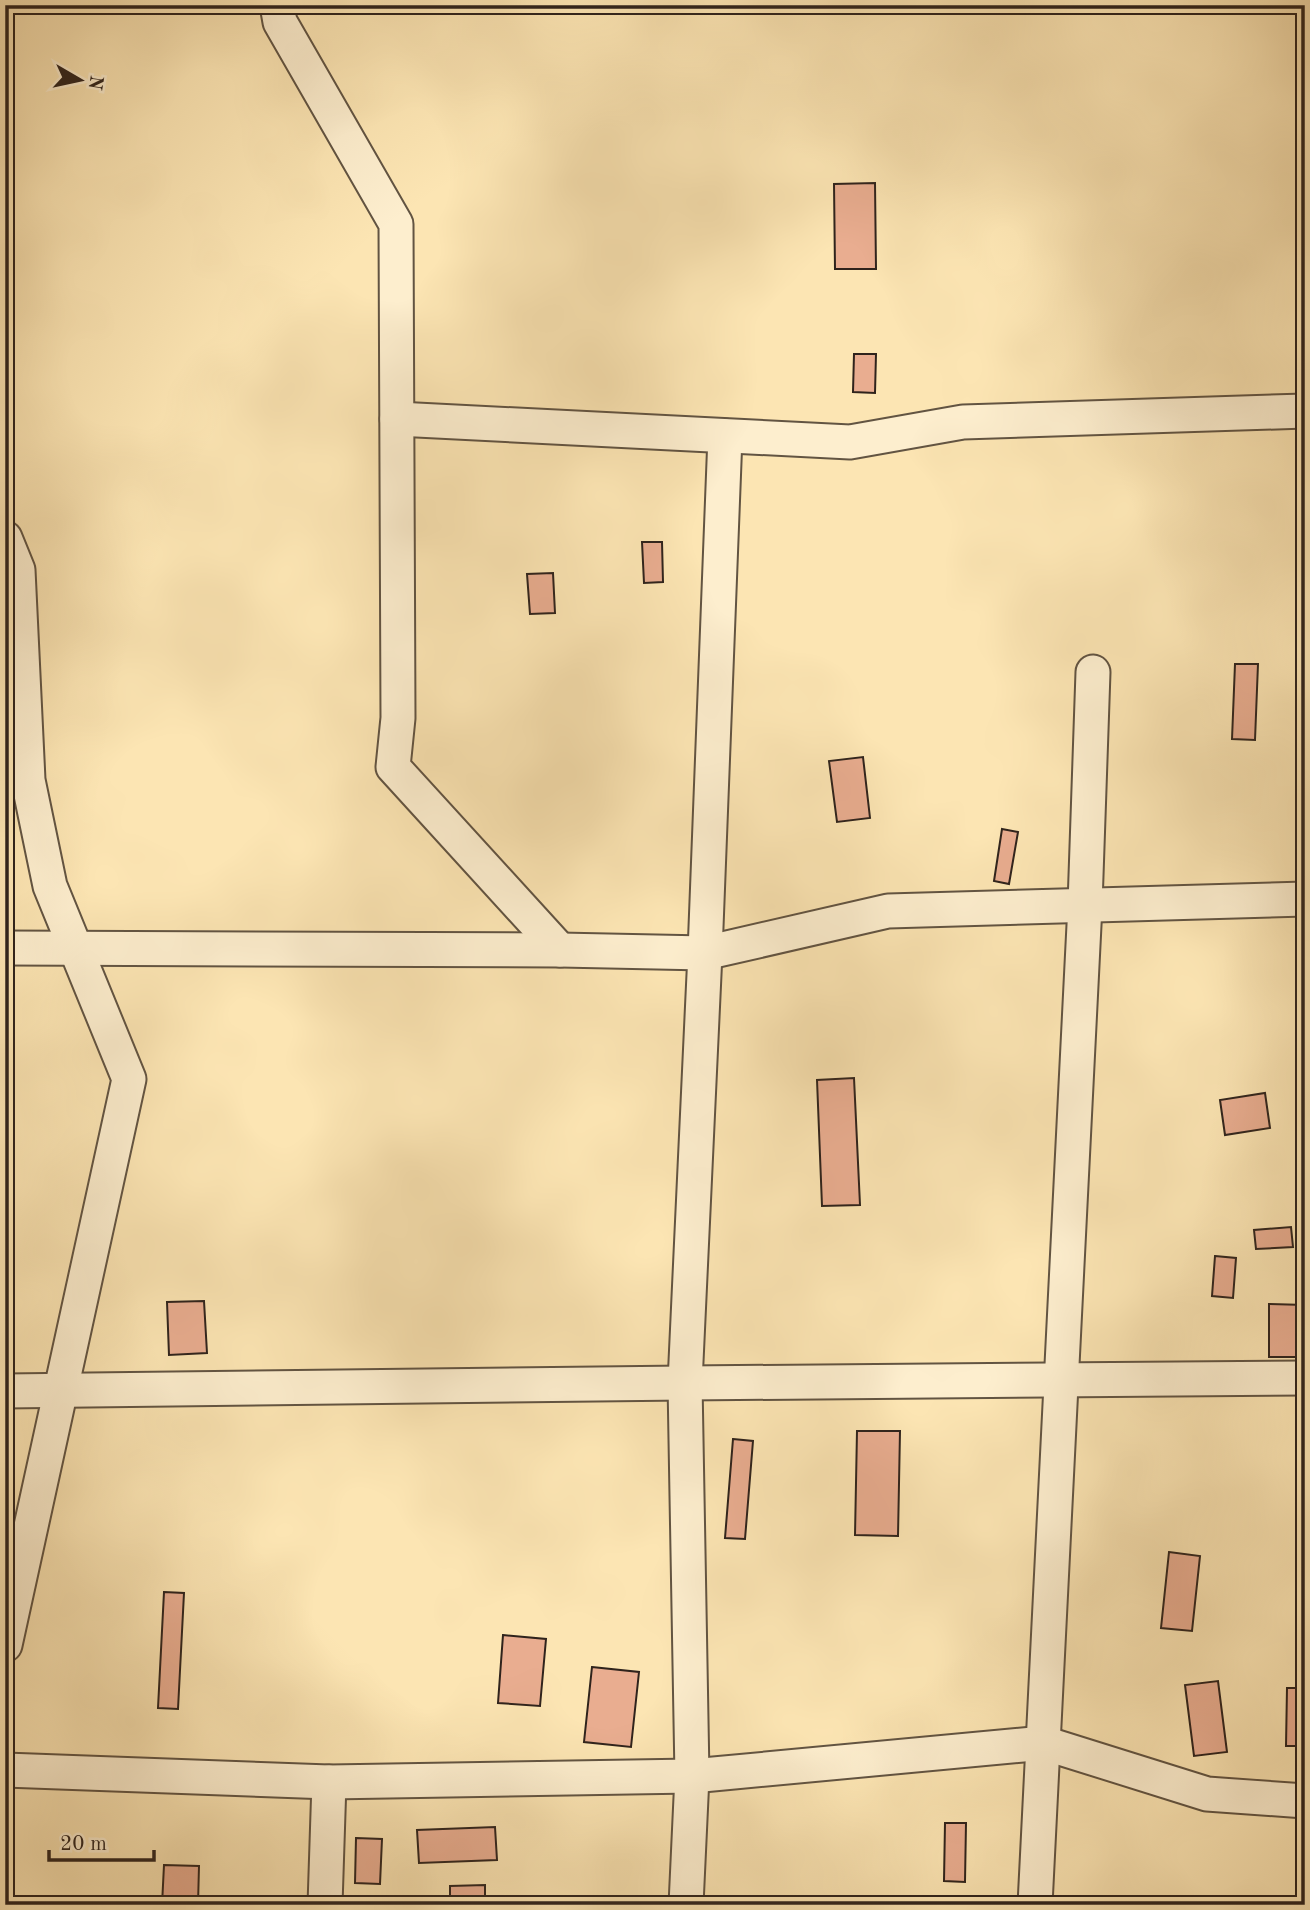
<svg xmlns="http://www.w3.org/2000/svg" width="1310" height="1910" font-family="'Old Standard TT',serif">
<rect width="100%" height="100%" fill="#fce5b3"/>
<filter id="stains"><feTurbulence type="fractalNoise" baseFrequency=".00286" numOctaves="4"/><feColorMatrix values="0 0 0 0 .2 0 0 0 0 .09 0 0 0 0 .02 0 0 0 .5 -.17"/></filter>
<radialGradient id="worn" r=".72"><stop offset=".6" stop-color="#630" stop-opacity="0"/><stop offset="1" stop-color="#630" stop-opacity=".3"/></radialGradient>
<!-- building -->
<g fill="#e9ad90" stroke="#2f231c" stroke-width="2">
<polygon points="875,183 876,269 835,269 834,184"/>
<polygon points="854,354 876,354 875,393 853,392"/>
<polygon points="642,542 662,542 663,582 644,583"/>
<polygon points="553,573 555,613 530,614 527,574"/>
<polygon points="1235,664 1258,664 1255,740 1232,739"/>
<polygon points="863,757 870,818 837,822 829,761"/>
<polygon points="1002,829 1018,832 1009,884 994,881"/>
<polygon points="854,1078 860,1205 822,1206 817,1080"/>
<polygon points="1265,1093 1270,1128 1225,1135 1220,1100"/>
<polygon points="1291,1227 1293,1247 1256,1249 1254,1230"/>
<polygon points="1215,1256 1236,1258 1233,1298 1212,1296"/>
<polygon points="204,1301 207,1353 169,1355 167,1302"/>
<polygon points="1269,1304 1305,1305 1305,1357 1269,1357"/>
<polygon points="857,1431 900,1431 898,1536 855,1535"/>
<polygon points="733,1439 753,1441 745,1539 725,1538"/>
<polygon points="1169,1552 1200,1556 1192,1631 1161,1628"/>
<polygon points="164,1592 184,1593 178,1709 158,1708"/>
<polygon points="503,1635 546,1639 540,1706 498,1703"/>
<polygon points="592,1667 639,1672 631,1747 584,1742"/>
<polygon points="1218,1681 1227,1752 1194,1756 1185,1685"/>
<polygon points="1287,1688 1305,1688 1305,1746 1286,1746"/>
<polygon points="945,1823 966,1823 965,1882 944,1881"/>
<polygon points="495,1827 497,1860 419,1863 417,1830"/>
<polygon points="356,1838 382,1839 380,1884 355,1883"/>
<polygon points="164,1865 199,1866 198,1905 162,1905"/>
<polygon points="485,1885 485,1905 450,1905 450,1886"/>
</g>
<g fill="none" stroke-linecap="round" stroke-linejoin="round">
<defs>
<g id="minor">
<polyline points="277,5 280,22 396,224 398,718 393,767 560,950"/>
<polyline points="397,419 850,442 963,422 1305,411"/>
<polyline points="5,538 18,570 28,780 50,886 129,1079 5,1645"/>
<polyline points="5,948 560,950 705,953 888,911 1305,899"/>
<polyline points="5,1391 685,1383 1305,1378"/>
<polyline points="5,1770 329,1782 692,1776 1044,1743 1207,1794 1305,1801"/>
<polyline points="325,1905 329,1782"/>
<polyline points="686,1905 692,1776 685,1383 705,953 725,436"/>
<polyline points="1035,1905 1085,905 1093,672"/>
</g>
</defs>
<!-- minor casing -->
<use href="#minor" stroke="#625442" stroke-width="37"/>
<!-- minor -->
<use href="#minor" stroke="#fdeece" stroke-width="33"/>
</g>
<!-- margin -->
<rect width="1310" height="1910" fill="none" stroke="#fce5b3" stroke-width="28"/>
<rect x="7" y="7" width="1296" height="1896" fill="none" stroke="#2f231c" stroke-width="3.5"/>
<rect x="14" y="14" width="1282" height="1882" fill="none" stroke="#2f231c" stroke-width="2"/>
<!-- north arrow -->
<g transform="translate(80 80) rotate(99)" stroke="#fdeece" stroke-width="5" paint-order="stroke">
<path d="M0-5L12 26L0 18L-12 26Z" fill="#2f231c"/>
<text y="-10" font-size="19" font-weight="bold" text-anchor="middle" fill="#2f231c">N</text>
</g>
<!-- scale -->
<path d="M49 1850v10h105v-10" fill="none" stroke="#2f231c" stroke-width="3.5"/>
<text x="60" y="1850" font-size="21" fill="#2f231c" stroke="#fdeece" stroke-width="5" paint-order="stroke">20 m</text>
<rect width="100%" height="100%" filter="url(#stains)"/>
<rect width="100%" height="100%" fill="url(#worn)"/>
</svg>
